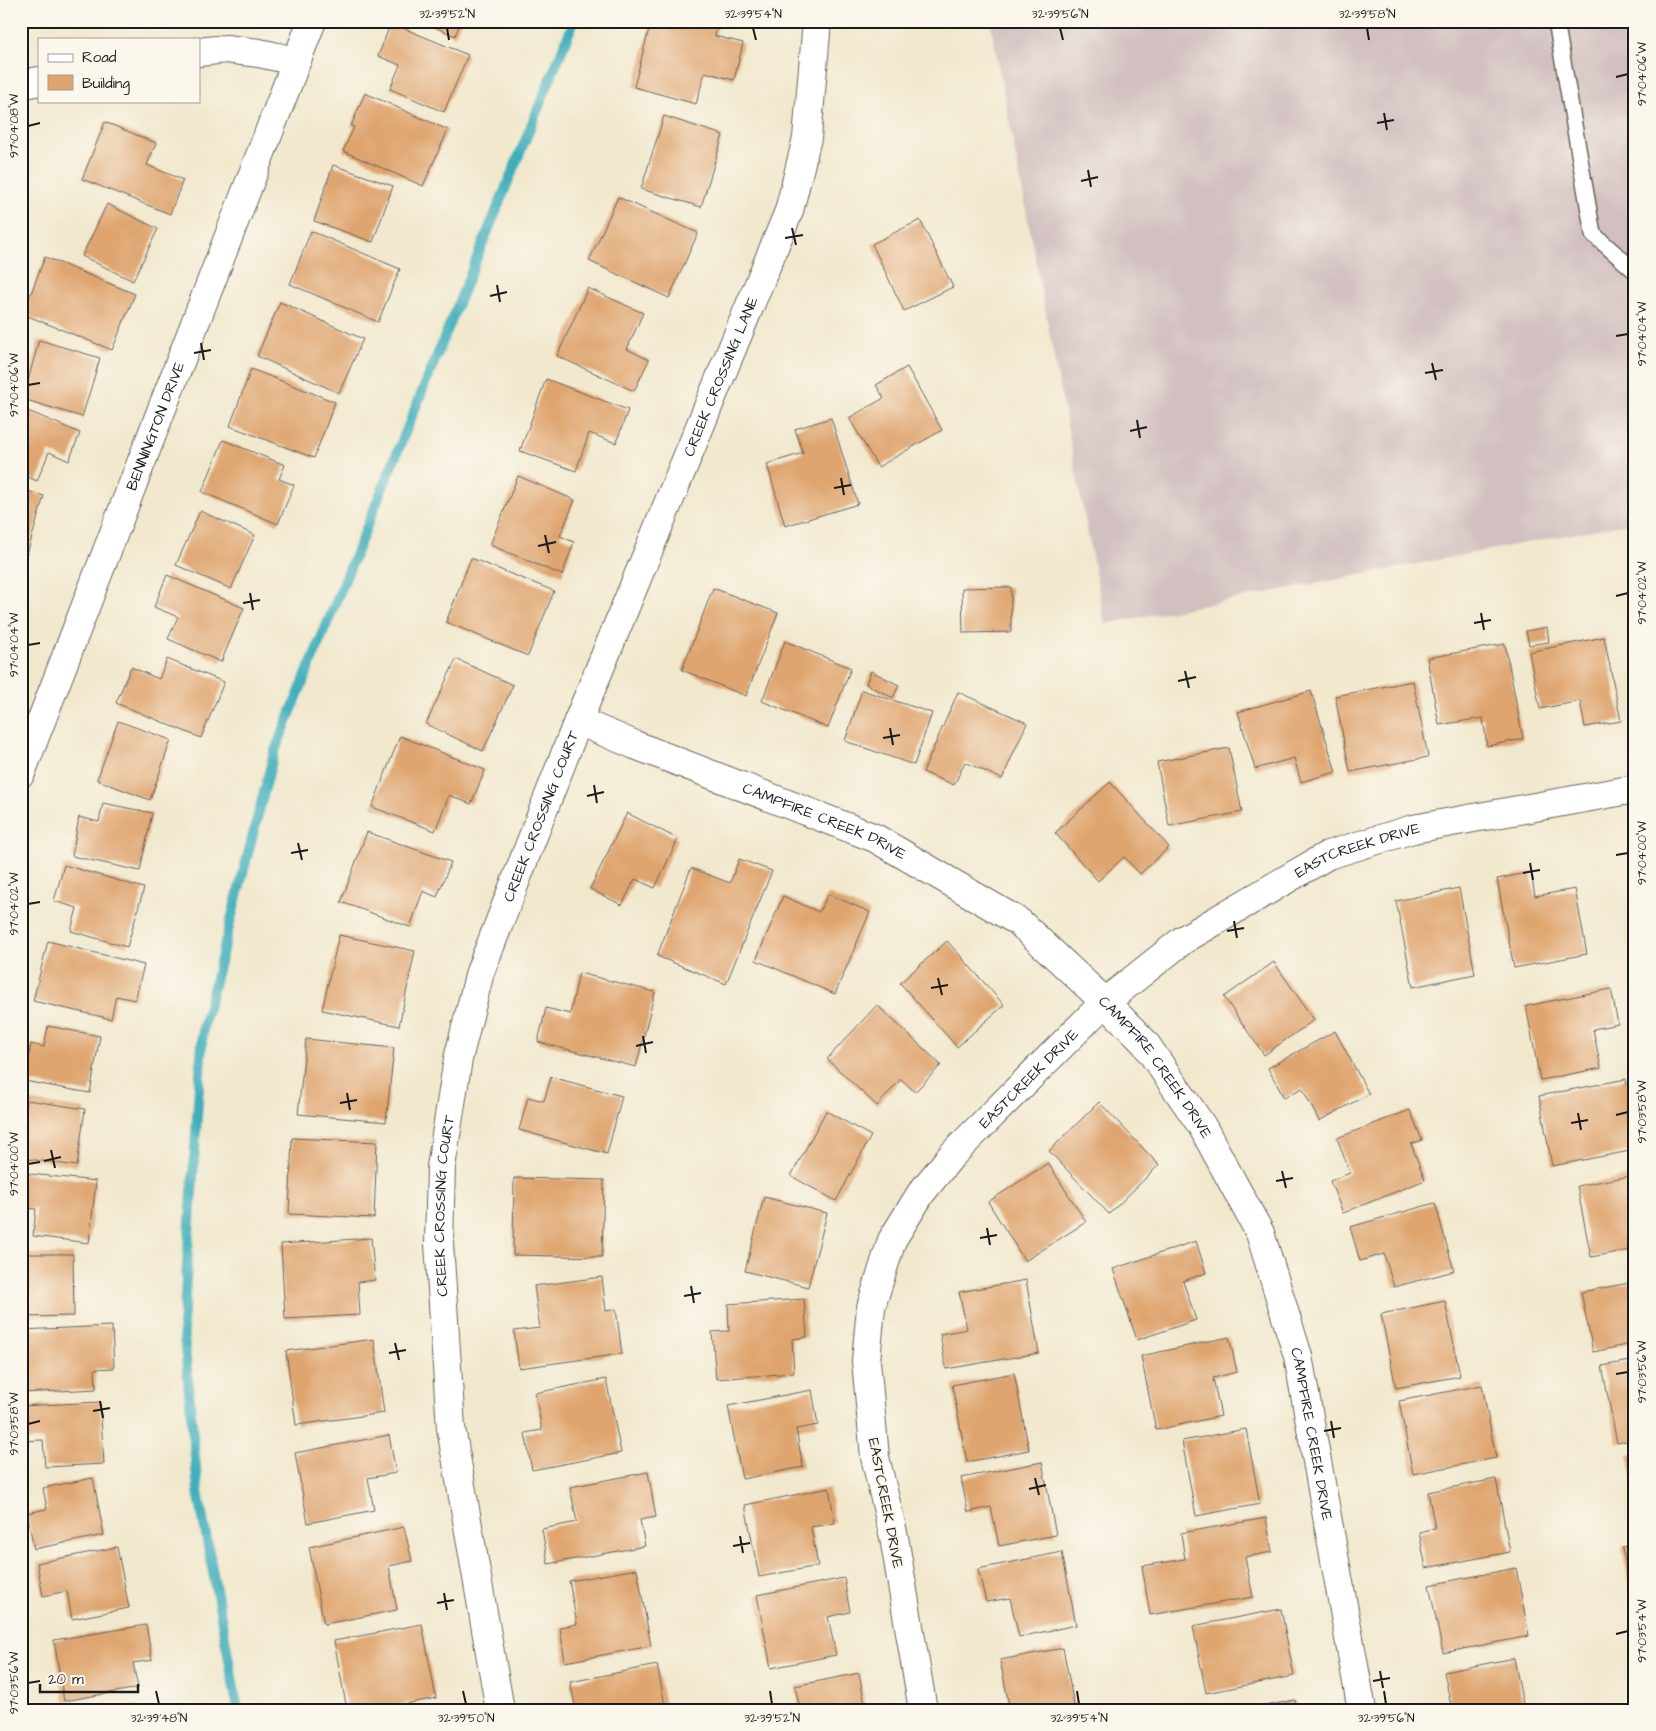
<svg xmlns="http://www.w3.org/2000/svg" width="1656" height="1731" font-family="'Architects Daughter',sans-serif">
<rect width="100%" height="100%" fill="#fbf7ec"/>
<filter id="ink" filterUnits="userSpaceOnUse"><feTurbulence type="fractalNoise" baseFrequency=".02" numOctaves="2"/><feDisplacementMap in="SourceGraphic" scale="10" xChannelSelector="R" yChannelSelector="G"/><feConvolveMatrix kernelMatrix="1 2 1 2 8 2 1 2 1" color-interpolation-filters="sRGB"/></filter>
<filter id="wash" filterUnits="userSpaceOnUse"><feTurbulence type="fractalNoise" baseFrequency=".0096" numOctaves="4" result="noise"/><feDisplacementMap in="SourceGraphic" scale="20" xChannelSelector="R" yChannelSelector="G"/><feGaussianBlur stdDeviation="1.12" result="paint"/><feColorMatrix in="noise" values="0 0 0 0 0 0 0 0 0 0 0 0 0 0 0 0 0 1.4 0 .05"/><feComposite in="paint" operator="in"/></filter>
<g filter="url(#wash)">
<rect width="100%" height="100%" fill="#f1e8cd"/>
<!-- industrial -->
<polygon fill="#d2bfc0" points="990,21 1635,21 1635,522 1105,624"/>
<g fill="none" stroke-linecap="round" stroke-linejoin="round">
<!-- stream -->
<polyline stroke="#40afbb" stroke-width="10" points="238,1710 198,1491 183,1325 203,1028 274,753 574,21"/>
</g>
<g id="blocks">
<!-- building -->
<g fill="#dfa570">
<polygon points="421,21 461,21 455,36"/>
<polygon points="651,21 719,21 715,36 743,43 734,80 705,72 696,104 634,87"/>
<polygon points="391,23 468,55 444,112 390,89 400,65 378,56"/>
<polygon points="365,93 448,130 423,186 343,151 354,127 351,126"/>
<polygon points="664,116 723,135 701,207 641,189"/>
<polygon points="105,122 156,143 147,165 183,180 170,214 82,179"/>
<polygon points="333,165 393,186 373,242 314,221"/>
<polygon points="618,197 698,233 669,298 589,261"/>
<polygon points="107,204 158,229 133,281 82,256"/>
<polygon points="920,220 953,287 904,311 872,244"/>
<polygon points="311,231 400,269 378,322 290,284"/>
<polygon points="45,257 135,294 112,350 23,314"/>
<polygon points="588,288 643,313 627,349 649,360 634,391 557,356"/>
<polygon points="280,302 363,339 339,393 257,356"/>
<polygon points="39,340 100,358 82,417 23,399"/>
<polygon points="907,367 942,430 878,467 849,418 884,398 876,385"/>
<polygon points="251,369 335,402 314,458 230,426"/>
<polygon points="546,379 628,410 616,443 589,433 576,471 520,451"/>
<polygon points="21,408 80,433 69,461 49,452 37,481 21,474"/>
<polygon points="831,418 858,504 785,526 767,464 803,453 795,429"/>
<polygon points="223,440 285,465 279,479 294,485 278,524 202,492"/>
<polygon points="518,476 575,500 560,536 574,542 562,575 490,545"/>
<polygon points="21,489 44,496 27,554 21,552"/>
<polygon points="200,511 255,535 231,589 176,565"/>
<polygon points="471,558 554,591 528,656 446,622"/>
<polygon points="167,575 244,608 221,662 168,639 178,617 154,607"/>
<polygon points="1011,587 1011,632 963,633 962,588"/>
<polygon points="713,588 778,613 746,696 682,670"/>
<polygon points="1547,627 1549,642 1529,645 1526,631"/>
<polygon points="1635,629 1635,664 1634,664 1627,631"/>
<polygon points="1604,637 1621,721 1585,727 1580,701 1540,709 1529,652"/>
<polygon points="785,641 851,668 828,728 762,701"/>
<polygon points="1505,644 1523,739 1487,746 1483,718 1439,725 1427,658"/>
<polygon points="167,659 224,682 201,738 116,703 131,667 159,679"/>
<polygon points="456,659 513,685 483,751 426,724"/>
<polygon points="871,671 899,685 893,698 866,684"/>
<polygon points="1413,681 1428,757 1350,772 1335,696"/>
<polygon points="862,690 932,713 914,765 845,741"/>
<polygon points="1311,691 1336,772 1301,782 1294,758 1255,769 1238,712"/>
<polygon points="958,692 1027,723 1002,779 965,762 954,785 923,772"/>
<polygon points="118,721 171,740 150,800 97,780"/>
<polygon points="400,736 485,770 471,804 449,795 435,831 372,807"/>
<polygon points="1229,748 1242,812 1169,826 1157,762"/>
<polygon points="1110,782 1169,847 1140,874 1124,857 1098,881 1055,833"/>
<polygon points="103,803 152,813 140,871 72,856 79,817 99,822"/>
<polygon points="627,813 678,839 655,888 635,879 622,905 590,889"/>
<polygon points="367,832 451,862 437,897 423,891 410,927 341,902"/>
<polygon points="739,859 772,871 726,984 657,956 691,868 730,883"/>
<polygon points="64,865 144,888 127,947 71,931 77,908 54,901"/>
<polygon points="1531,872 1535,896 1575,889 1587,954 1514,968 1497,879"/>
<polygon points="1459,888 1475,974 1413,987 1396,901"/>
<polygon points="828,894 870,912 835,994 756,960 783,896 819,912"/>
<polygon points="339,935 415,951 399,1026 322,1010"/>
<polygon points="48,941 144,965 135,1000 116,996 111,1019 33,1001"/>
<polygon points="947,941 1004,1005 957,1047 900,983"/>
<polygon points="1274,962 1314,1020 1264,1055 1224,997"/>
<polygon points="579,973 655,992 636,1067 538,1042 546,1008 570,1014"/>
<polygon points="1611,989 1618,1024 1593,1029 1601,1068 1540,1080 1526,1006"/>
<polygon points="877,1005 941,1065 915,1092 901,1079 877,1106 827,1059"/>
<polygon points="48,1026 100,1036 90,1093 24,1081 31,1044 44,1047"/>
<polygon points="1335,1031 1369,1094 1319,1121 1302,1088 1284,1098 1268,1068"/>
<polygon points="306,1039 394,1048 386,1122 298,1114"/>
<polygon points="551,1077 622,1096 607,1154 519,1130 528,1097 544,1101"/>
<polygon points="1626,1079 1635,1123 1635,1150 1552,1166 1539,1096"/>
<polygon points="27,1100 85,1109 77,1166 21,1158 21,1138"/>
<polygon points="1099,1102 1159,1165 1109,1214 1049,1151"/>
<polygon points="1410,1110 1422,1140 1411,1144 1425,1180 1343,1213 1330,1181 1350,1173 1337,1138"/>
<polygon points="826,1111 871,1136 836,1201 791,1176"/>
<polygon points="292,1138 377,1142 374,1218 289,1214"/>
<polygon points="1048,1163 1086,1222 1025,1261 988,1202"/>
<polygon points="21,1173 96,1181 89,1243 33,1236 36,1209 21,1208"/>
<polygon points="1635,1175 1635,1249 1591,1257 1577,1186"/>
<polygon points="514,1178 604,1180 602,1257 513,1255"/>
<polygon points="764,1197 827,1213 808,1287 745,1271"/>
<polygon points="1435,1203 1454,1271 1394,1287 1384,1254 1360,1261 1350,1227"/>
<polygon points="371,1238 375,1280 358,1282 360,1315 285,1319 281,1244"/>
<polygon points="1196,1241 1206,1273 1183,1281 1196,1320 1137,1340 1113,1269"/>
<polygon points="21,1254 73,1254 74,1316 21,1317"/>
<polygon points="602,1277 606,1311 616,1309 622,1354 519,1368 514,1331 540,1328 534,1286"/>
<polygon points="1026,1280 1039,1353 946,1369 940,1334 967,1329 959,1292"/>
<polygon points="1635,1282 1635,1343 1593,1352 1581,1292"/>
<polygon points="804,1299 807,1337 792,1339 794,1373 716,1379 712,1332 729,1331 728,1304"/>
<polygon points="1445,1301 1460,1376 1396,1388 1381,1314"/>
<polygon points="112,1326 114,1368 95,1369 96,1389 21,1393 21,1330"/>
<polygon points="1229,1337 1237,1372 1213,1378 1221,1416 1156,1430 1141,1356"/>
<polygon points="374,1339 384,1413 296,1425 286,1351"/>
<polygon points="1635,1360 1635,1440 1617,1443 1602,1366"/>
<polygon points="1014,1373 1029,1450 967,1462 952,1385"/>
<polygon points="606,1379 621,1453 532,1470 525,1433 542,1430 535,1393"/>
<polygon points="1482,1385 1496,1458 1413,1474 1399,1401"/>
<polygon points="812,1390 818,1425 796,1429 803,1467 742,1479 728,1406"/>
<polygon points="100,1402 104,1464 45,1467 43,1440 21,1441 21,1406"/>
<polygon points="1246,1429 1260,1504 1196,1516 1182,1441"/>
<polygon points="389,1435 396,1473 368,1478 374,1510 308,1523 295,1453"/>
<polygon points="1635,1454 1635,1482 1634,1482 1628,1455"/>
<polygon points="1042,1462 1056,1535 999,1546 991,1507 968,1512 961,1478"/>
<polygon points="648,1472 656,1517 640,1520 645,1546 548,1564 542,1529 577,1522 570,1487"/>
<polygon points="93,1478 104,1535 34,1549 27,1513 47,1509 43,1488"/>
<polygon points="1496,1479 1510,1552 1426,1568 1419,1532 1435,1528 1428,1492"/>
<polygon points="829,1488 835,1523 811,1527 818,1566 759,1577 745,1505"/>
<polygon points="1266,1518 1272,1552 1245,1557 1253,1597 1150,1615 1142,1566 1185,1559 1181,1533"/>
<polygon points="404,1527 412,1561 389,1566 397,1610 324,1624 309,1547"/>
<polygon points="1635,1545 1635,1607 1634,1607 1622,1547"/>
<polygon points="117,1547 129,1608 72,1619 67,1591 43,1596 37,1563"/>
<polygon points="1062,1552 1076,1625 1019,1637 1010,1598 986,1602 978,1569"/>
<polygon points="1516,1568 1529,1636 1443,1653 1429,1585"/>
<polygon points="637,1569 651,1646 565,1662 560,1627 577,1624 569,1581"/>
<polygon points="844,1578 850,1612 828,1617 836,1655 771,1668 757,1595"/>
<polygon points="1281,1609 1294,1676 1206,1693 1193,1626"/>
<polygon points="422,1624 436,1698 375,1710 347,1710 334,1641"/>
<polygon points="146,1625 152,1660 133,1663 138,1688 64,1701 54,1640"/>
<polygon points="1063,1648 1075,1710 1010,1710 1000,1660"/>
<polygon points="1514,1658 1524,1710 1452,1710 1444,1672"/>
<polygon points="657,1665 666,1710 576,1710 570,1682"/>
<polygon points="859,1673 866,1710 800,1710 795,1686"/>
<polygon points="1295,1700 1297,1710 1250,1710 1250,1709"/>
<polygon points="135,1705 136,1710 113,1710 113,1709"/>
</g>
</g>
</g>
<g filter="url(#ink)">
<use href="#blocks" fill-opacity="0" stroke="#67635a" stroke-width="1"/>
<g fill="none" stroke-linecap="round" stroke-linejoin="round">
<defs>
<polyline id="lane" points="1556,21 1593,234 1635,271"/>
<g id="street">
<polyline points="199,52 226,49 259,53 296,61"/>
<polyline points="21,85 39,81"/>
<path id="s1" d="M578,721L635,745L875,838L1019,922L1105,1002L1145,1043L1202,1126L1260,1233L1298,1356L1362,1710"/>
<path id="s2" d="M21,773L312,21"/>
<path id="s3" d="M500,1710L451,1428L439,1243L441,1167L458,1059L480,972L578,721L789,211L807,138L817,21"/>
<path id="s4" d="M923,1710L894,1537L875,1457L866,1361L871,1307L892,1240L921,1193L952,1155L1105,1002L1183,940L1328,855L1413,829L1635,789"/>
</g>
</defs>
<!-- lane casing -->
<use href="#lane" stroke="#67635a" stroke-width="18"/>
<!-- street casing -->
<use href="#street" stroke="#67635a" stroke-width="30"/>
<!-- lane -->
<use href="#lane" stroke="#fff" stroke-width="15"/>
<!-- street -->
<use href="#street" stroke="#fff" stroke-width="28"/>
</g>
</g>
<!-- ticks -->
<path fill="none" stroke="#1c1c1c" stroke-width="2" d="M447,28L449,40M753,28L756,40M1060,28L1063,40M1367,28L1369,40M1616,77L1628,74M1384,113L1387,130M1377,123L1394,120M28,126L40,123M1088,170L1091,187M1081,181L1098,177M792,228L796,245M785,238L803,235M497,285L500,302M490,296L507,292M1616,336L1628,334M201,343L204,360M194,353L211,350M1432,363L1436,380M1425,373L1443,370M28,385L40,383M1137,420L1140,438M1130,431L1147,427M841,478L844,495M834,488L851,485M545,535L549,553M538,546L556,542M250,593L253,610M1616,596L1628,593M243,603L260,600M1481,613L1484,630M1474,623L1491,620M28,645L40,643M1185,671L1189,688M1178,681L1196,677M890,728L893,745M883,738L900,735M594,785L597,803M587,796L604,792M298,843L302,860M291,853L308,850M1616,855L1628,853M1530,863L1533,880M1523,873L1540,870M28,904L40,902M1234,921L1237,938M1227,931L1244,928M938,978L942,995M931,988L948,985M643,1036L646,1053M636,1046L653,1042M347,1093L350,1110M340,1103L357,1100M1578,1113L1581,1130M1616,1115L1628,1112M1571,1123L1588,1120M51,1150L55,1168M44,1161L61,1157M28,1164L40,1162M1282,1171L1286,1188M1276,1181L1293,1178M987,1228L990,1245M980,1238L997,1235M691,1286L694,1303M684,1296L701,1293M395,1343L399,1360M389,1353L406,1350M1616,1374L1628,1372M100,1401L103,1418M93,1411L110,1408M1331,1421L1334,1438M28,1424L40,1421M1324,1431L1341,1428M1035,1478L1039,1495M1029,1489L1046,1485M740,1536L743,1553M733,1546L750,1543M444,1593L447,1610M437,1603L454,1600M1616,1634L1628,1631M1380,1671L1383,1688M1373,1681L1390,1678M28,1683L40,1681M156,1691L159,1704M463,1691L466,1704M770,1691L772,1704M1077,1691L1079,1704M1384,1691L1386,1704"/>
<g text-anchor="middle" stroke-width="4" stroke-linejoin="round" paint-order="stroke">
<!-- street labels -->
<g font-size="15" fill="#1c1c1c" stroke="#fbf7ec">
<text dy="5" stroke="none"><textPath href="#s3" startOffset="1389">CREEK CROSSING LANE</textPath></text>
<text dy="5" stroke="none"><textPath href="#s2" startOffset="372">BENNINGTON DRIVE</textPath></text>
<text dy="5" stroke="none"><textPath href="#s3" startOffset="914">CREEK CROSSING COURT</textPath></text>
<text dy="5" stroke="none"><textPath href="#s1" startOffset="266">CAMPFIRE CREEK DRIVE</textPath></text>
<text dy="5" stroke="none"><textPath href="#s4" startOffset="1096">EASTCREEK DRIVE</textPath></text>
<text dy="5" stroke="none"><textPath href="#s1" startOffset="686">CAMPFIRE CREEK DRIVE</textPath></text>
<text dy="5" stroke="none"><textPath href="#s4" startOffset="691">EASTCREEK DRIVE</textPath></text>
<text dy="5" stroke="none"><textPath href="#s3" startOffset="509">CREEK CROSSING COURT</textPath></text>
<text dy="5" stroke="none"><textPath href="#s1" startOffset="1091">CAMPFIRE CREEK DRIVE</textPath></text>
<text transform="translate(886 1503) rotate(79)" y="5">EASTCREEK DRIVE</text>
</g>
</g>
<!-- margin -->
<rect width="1656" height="1731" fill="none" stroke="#fbf7ec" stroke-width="55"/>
<!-- legend -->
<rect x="38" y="38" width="162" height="65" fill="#fbf7ec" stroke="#a29f99"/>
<rect x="48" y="54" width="25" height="8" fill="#ffffff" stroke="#a29f99"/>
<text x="82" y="62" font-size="15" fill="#1c1c1c">Road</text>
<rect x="48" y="75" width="25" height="15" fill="#dfa570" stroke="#a29f99"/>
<text x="82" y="88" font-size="15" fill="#1c1c1c">Building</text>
<!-- scale -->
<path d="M40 1684v8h98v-8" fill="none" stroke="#1c1c1c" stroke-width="2.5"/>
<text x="48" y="1684" font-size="15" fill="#1c1c1c" stroke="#fbf7ec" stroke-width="4" paint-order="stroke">20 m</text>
<rect x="28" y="28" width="1600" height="1676" fill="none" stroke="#1c1c1c" stroke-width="2"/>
<g font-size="12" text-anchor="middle" fill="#1c1c1c">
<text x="447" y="18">32°39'52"N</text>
<text x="753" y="18">32°39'54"N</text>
<text x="1060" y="18">32°39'56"N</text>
<text x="1367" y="18">32°39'58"N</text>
<text transform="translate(1642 74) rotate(-90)" y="4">97°04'06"W</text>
<text transform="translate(14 126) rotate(-90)" y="4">97°04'08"W</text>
<text transform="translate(1642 334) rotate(-90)" y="4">97°04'04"W</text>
<text transform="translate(14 385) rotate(-90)" y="4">97°04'06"W</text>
<text transform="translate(1642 593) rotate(-90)" y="4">97°04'02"W</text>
<text transform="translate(14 645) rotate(-90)" y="4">97°04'04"W</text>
<text transform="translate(1642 853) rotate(-90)" y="4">97°04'00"W</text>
<text transform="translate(14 904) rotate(-90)" y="4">97°04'02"W</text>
<text transform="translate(1642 1112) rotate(-90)" y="4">97°03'58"W</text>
<text transform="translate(14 1164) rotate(-90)" y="4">97°04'00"W</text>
<text transform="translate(1642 1372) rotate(-90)" y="4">97°03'56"W</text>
<text transform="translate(14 1424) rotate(-90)" y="4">97°03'58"W</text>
<text transform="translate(1642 1631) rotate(-90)" y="4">97°03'54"W</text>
<text transform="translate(14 1683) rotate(-90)" y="4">97°03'56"W</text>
<text x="159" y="1722">32°39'48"N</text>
<text x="466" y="1722">32°39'50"N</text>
<text x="772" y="1722">32°39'52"N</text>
<text x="1079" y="1722">32°39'54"N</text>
<text x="1386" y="1722">32°39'56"N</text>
</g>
</svg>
